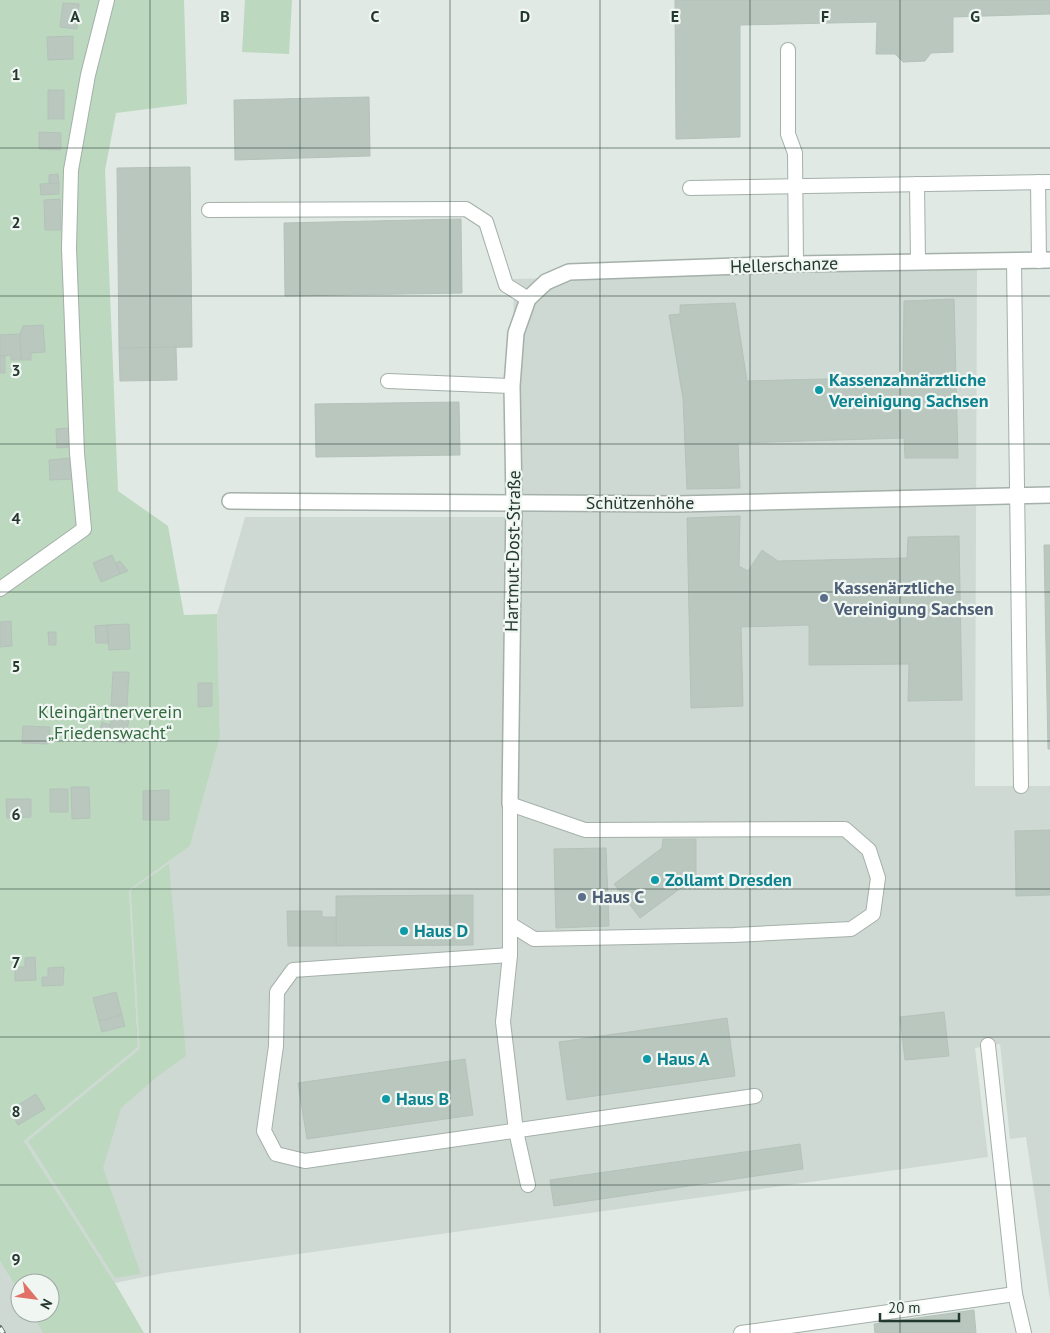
<svg xmlns="http://www.w3.org/2000/svg" width="1050" height="1333" font-family="'PT Sans',sans-serif">
<rect width="100%" height="100%" fill="#e0e9e4"/>
<!-- built -->
<g fill="#cfd9d3">
<polygon points="977,268 975,786 1050,786 1050,1300 1026,1137 1010,1139 1000,1044 975,1048 988,1157 164,1273 115,1283 24,1141 138,1047 129,890 190,846 220,737 217,614 245,517 517,517 513,279"/>
<polygon points="0,1261 20,1294 20,1313 31,1313 43,1333 0,1333"/>
</g>
<!-- green -->
<g fill="#bcd8bf">
<polygon points="0,0 184,0 187,104 116,113 105,170 118,491 168,526 184,615 217,614 220,737 190,846 129,890 138,1047 24,1141 115,1283 144,1333 43,1333 31,1313 50,1313 50,1283 20,1283 20,1294 0,1261"/>
<polygon points="245,0 292,0 289,54 242,52"/>
<polygon points="169,864 186,1056 158,1076 121,1108 103,1168 141,1274 115,1278 28,1141 140,1049 131,890"/>
</g>
<!-- building -->
<g fill="#b9c7bf" stroke="#b4c2ba">
<polygon points="675,0 1050,0 1050,14 953,17 953,52 931,53 925,61 903,62 895,54 876,54 877,22 740,25 740,137 676,139"/>
<polygon points="63,3 79,4 77,29 60,27"/>
<polygon points="73,36 73,59 48,60 47,37"/>
<rect x="48" y="90" width="16" height="29"/>
<polygon points="369,97 370,156 235,160 234,100"/>
<polygon points="39,132 61,133 61,150 39,149"/>
<polygon points="190,167 192,347 119,348 117,168"/>
<polygon points="58,174 59,183 49,184 49,175"/>
<polygon points="59,183 59,194 41,195 40,184"/>
<polygon points="60,199 61,230 45,230 44,200"/>
<polygon points="461,219 462,293 285,296 284,223"/>
<polygon points="954,299 958,458 905,458 904,438 738,443 740,488 687,489 683,399 669,315 680,314 680,305 735,303 747,381 903,377 904,301"/>
<polygon points="43,325 45,352 31,353 31,360 21,360 20,334 23,326"/>
<polygon points="20,334 21,360 11,360 11,355 0,356 0,335"/>
<polygon points="176,347 177,380 120,381 119,348"/>
<rect x="0" y="356" width="5" height="17"/>
<polygon points="459,402 460,455 316,457 315,404"/>
<polygon points="69,428 70,447 57,448 56,429"/>
<polygon points="72,458 74,479 50,480 49,460"/>
<polygon points="740,516 739,566 748,571 762,550 778,561 907,558 908,537 959,536 962,700 908,701 909,664 809,665 809,625 741,627 743,706 691,708 687,518"/>
<polygon points="1044,545 1050,545 1050,749 1048,749"/>
<polygon points="112,555 120,574 101,582 93,563"/>
<polygon points="120,561 128,571 120,574 116,563"/>
<polygon points="11,621 12,646 0,647 0,622"/>
<polygon points="129,624 130,649 109,650 107,625"/>
<polygon points="107,625 108,643 96,643 95,626"/>
<polygon points="48,632 56,632 56,645 49,645"/>
<polygon points="113,672 129,672 127,706 111,706"/>
<polygon points="198,683 212,683 212,706 198,707"/>
<polygon points="112,715 129,719 125,743 107,740"/>
<polygon points="102,722 110,725 107,740 98,739"/>
<polygon points="23,726 50,727 49,744 22,743"/>
<polygon points="71,787 89,787 90,818 72,819"/>
<rect x="50" y="789" width="18" height="23"/>
<polygon points="169,790 169,820 143,820 143,791"/>
<polygon points="6,799 31,799 31,817 7,818"/>
<polygon points="1050,830 1050,895 1016,896 1015,831"/>
<polygon points="663,839 696,839 696,877 640,918 614,884 662,848"/>
<polygon points="606,848 609,926 556,928 554,849"/>
<polygon points="473,895 473,945 336,946 336,896"/>
<polygon points="287,911 322,911 322,917 336,917 336,946 288,946"/>
<polygon points="35,957 36,980 15,981 15,967 25,967 25,958"/>
<polygon points="64,967 63,985 42,986 42,977 48,977 48,968"/>
<polygon points="116,992 122,1015 99,1021 93,998"/>
<polygon points="944,1012 949,1056 905,1060 900,1017"/>
<polygon points="122,1015 125,1026 102,1032 99,1021"/>
<polygon points="727,1018 735,1076 567,1100 559,1042"/>
<polygon points="465,1059 473,1115 307,1139 298,1083"/>
<polygon points="36,1094 45,1109 18,1125 10,1110"/>
<polygon points="800,1144 803,1169 554,1206 550,1180"/>
<polygon points="974,1310 976,1333 875,1333 874,1324"/>
</g>
<g fill="none" stroke-linecap="round" stroke-linejoin="round">
<defs>
<g id="lane">
<polyline points="788,50 788,134 795,153 796,264"/>
<polyline points="1038,182 1039,261"/>
<polyline points="917,184 918,262"/>
<polyline points="690,188 1050,182"/>
<polyline points="209,210 466,209 486,222 506,285 528,299"/>
<polyline points="1014,261 1021,786"/>
<polyline points="388,381 512,386"/>
<polyline points="0,589 84,529 77,453 69,248 71,170 88,75 107,0"/>
<polyline points="510,924 534,939 734,935 851,929 873,914 878,878 869,850 845,829 585,830 510,804 510,955 503,1022 516,1131 528,1185"/>
<polyline points="510,955 293,970 277,992 276,1046 264,1131 276,1154 305,1161 755,1096"/>
<polyline points="988,1045 1015,1294 1024,1333"/>
<polyline points="741,1333 1015,1294"/>
</g>
<g id="street">
<polyline points="230,501 677,504 1050,495"/>
<polyline points="510,804 514,502 512,386 516,333 528,299 546,282 569,272 796,264 1050,260"/>
</g>
</defs>
<!-- lane casing -->
<use href="#lane" stroke="#a4b0aa" stroke-width="16"/>
<!-- street casing -->
<use href="#street" stroke="#a4b0aa" stroke-width="18"/>
<!-- lane -->
<use href="#lane" stroke="#fff" stroke-width="14"/>
<!-- street -->
<use href="#street" stroke="#fff" stroke-width="15"/>
<defs>
<polyline id="rail" points="0,1328 3,1333"/>
</defs>
<!-- rail casing -->
<use href="#rail" stroke="#5d736a" stroke-width="5.5"/>
<!-- rail -->
<use href="#rail" stroke="#f0f6f2" stroke-width="4" stroke-dasharray="11" stroke-linecap="butt"/>
</g>
<!-- grid -->
<path fill="none" stroke="#23382f" stroke-width="1" stroke-opacity="0.55" d="M150,0V1333M300,0V1333M450,0V1333M600,0V1333M750,0V1333M900,0V1333M0,148H1050M0,296H1050M0,444H1050M0,592H1050M0,741H1050M0,889H1050M0,1037H1050M0,1185H1050"/>
<!-- markers -->
<g fill="#0f9aa8" stroke="#f0f6f2" stroke-width="2">
<circle cx="819" cy="390" r="5"/>
<circle cx="655" cy="880" r="5"/>
<circle cx="404" cy="931" r="5"/>
<circle cx="647" cy="1059" r="5"/>
<circle cx="386" cy="1099" r="5"/>
</g>
<g fill="#5c6f8a" stroke="#f0f6f2" stroke-width="2">
<circle cx="824" cy="598" r="5"/>
<circle cx="582" cy="897" r="5"/>
</g>
<g text-anchor="middle" stroke-width="4.5" stroke-linejoin="round" paint-order="stroke">
<!-- street labels -->
<g font-size="18" fill="#23382f" stroke="#f0f6f2">
<text transform="translate(784 265) rotate(-2)" y="6">Hellerschanze</text>
<text x="640" y="509">Schützenhöhe</text>
<text transform="translate(513 551) rotate(-89)" y="6">Hartmut-Dost-Straße</text>
</g>
<!-- culture labels -->
<g font-size="18" font-weight="bold" fill="#0d838f" stroke="#f0f6f2" text-anchor="start">
<text x="829" y="386">Kassenzahnärztliche<tspan x="829" dy="21">Vereinigung Sachsen</tspan></text>
<text x="665" y="886">Zollamt Dresden</text>
<text x="414" y="937">Haus D</text>
<text x="657" y="1065">Haus A</text>
<text x="396" y="1105">Haus B</text>
</g>
<!-- service labels -->
<g font-size="18" font-weight="bold" fill="#4e5e75" stroke="#f0f6f2" text-anchor="start">
<text x="834" y="594">Kassenärztliche<tspan x="834" dy="21">Vereinigung Sachsen</tspan></text>
<text x="592" y="903">Haus C</text>
</g>
<!-- park labels -->
<g font-size="18" fill="#326a3f" stroke="#f0f6f2">
<text x="110" y="718">Kleingärtnerverein<tspan x="110" dy="21">„Friedenswacht“</tspan></text>
</g>
</g>
<g font-size="16" text-anchor="middle" font-weight="bold" fill="#23382f" stroke="#f0f6f2" stroke-width="4.5" stroke-linejoin="round" paint-order="stroke">
<text x="75" y="22">A</text>
<text x="225" y="22">B</text>
<text x="375" y="22">C</text>
<text x="525" y="22">D</text>
<text x="675" y="22">E</text>
<text x="825" y="22">F</text>
<text x="975" y="22">G</text>
<text x="16" y="80">1</text>
<text x="16" y="228">2</text>
<text x="16" y="376">3</text>
<text x="16" y="524">4</text>
<text x="16" y="672">5</text>
<text x="16" y="820">6</text>
<text x="16" y="968">7</text>
<text x="16" y="1117">8</text>
<text x="16" y="1265">9</text>
</g>
<!-- north arrow -->
<g transform="translate(35 1298) rotate(119)"><circle r="24" fill="#f0f6f2" stroke="#9eaaa4"/>
<path d="M0-4L9 19L0 12L-9 19Z" fill="#e17167"/>
<text y="-8" font-size="14" font-weight="bold" text-anchor="middle" fill="#23382f">N</text>
</g>
<!-- scale -->
<path d="M880 1313v8h79v-8" fill="none" stroke="#23382f" stroke-width="2.5"/>
<text x="888" y="1313" font-size="15" fill="#23382f" stroke="#f0f6f2" stroke-width="4" paint-order="stroke">20 m</text>
</svg>
